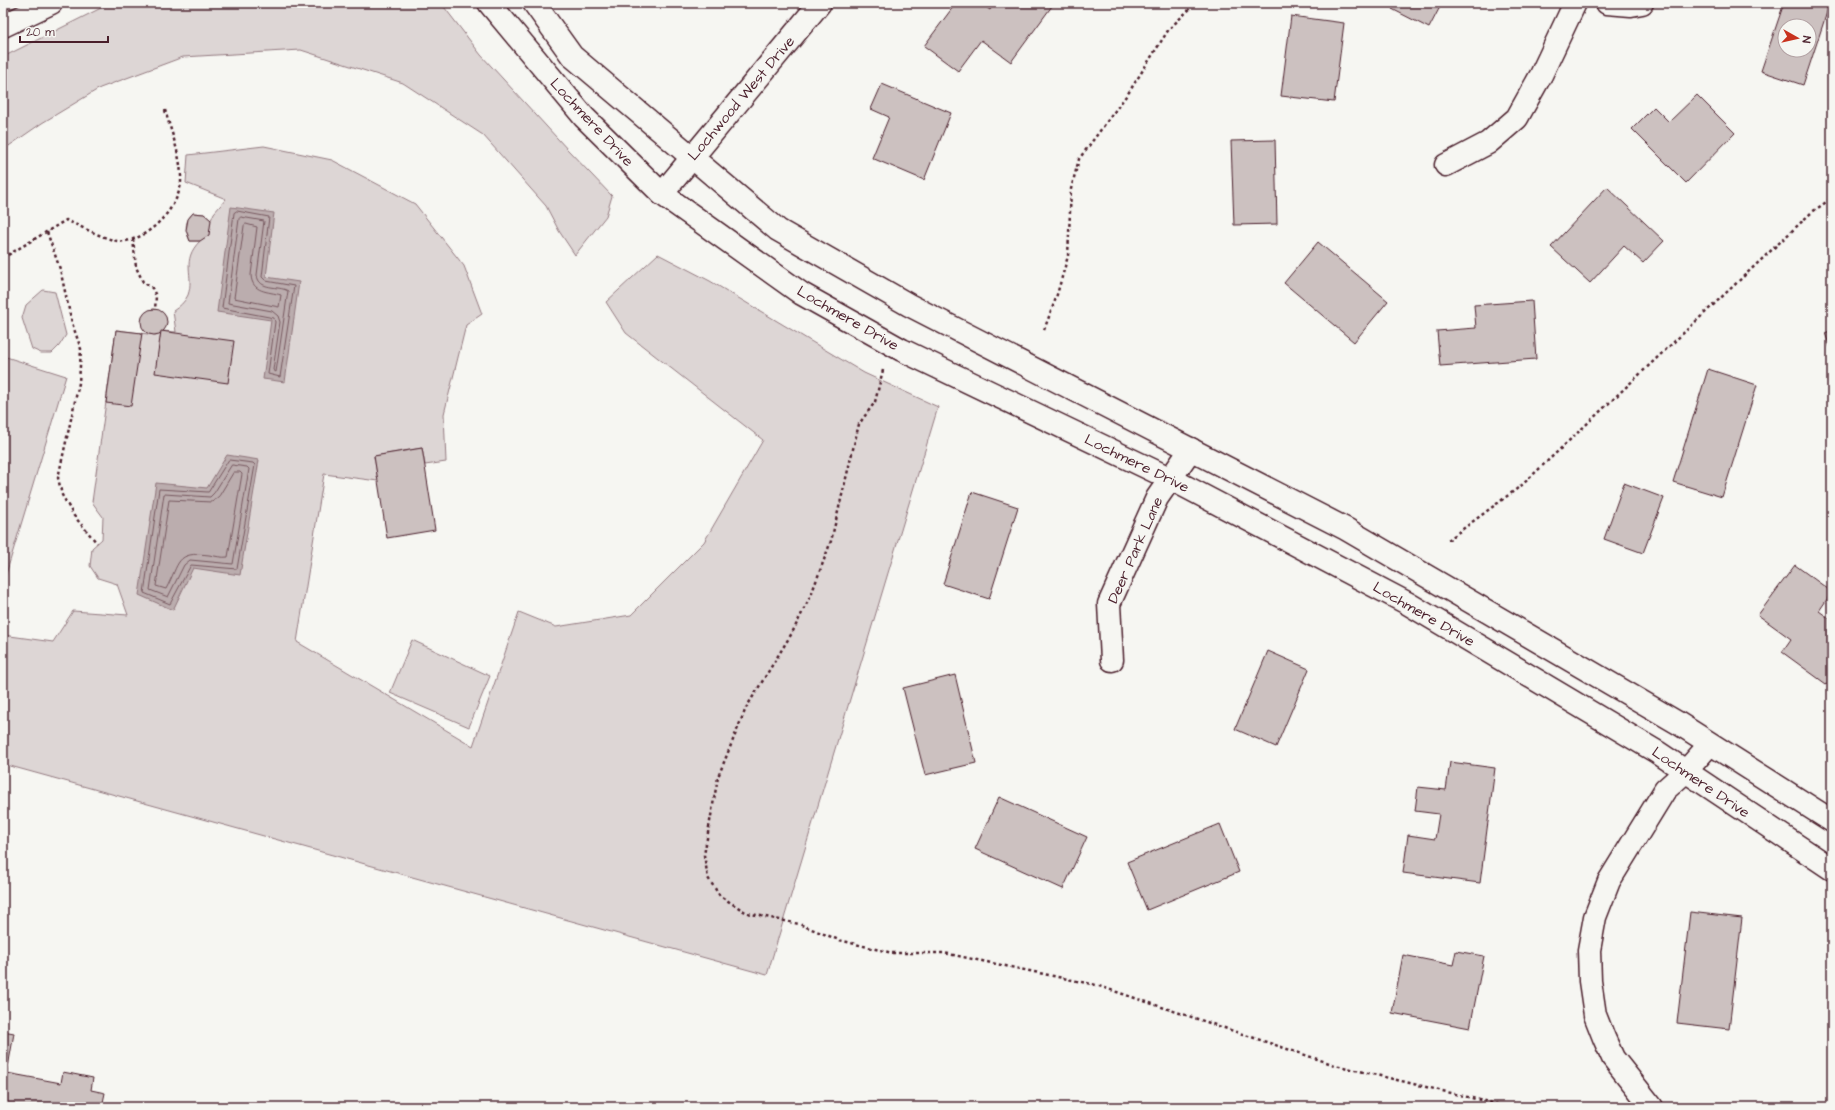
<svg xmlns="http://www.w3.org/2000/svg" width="1835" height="1110" font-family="'Architects Daughter',sans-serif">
<rect width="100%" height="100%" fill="#f6f6f2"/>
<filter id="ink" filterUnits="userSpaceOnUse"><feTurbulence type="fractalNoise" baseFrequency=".025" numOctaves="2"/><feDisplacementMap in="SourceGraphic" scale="8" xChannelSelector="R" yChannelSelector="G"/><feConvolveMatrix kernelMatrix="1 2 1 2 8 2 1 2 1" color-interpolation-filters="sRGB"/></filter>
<g filter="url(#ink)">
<!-- green -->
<g fill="#ddd6d5" stroke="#947a80">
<polygon points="111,3 441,3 481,55 568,150 612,196 606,216 575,255 559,231 546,206 483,135 403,83 301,50 183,57 100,88 42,123 3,150 3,57"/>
<path d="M264,146L332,160L415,204L464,266L482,314L466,325L444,414L446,462L425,465L422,448L374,456L378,481L324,474L297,642L473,746L519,612L556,627L631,615L704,542L763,440L626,333L606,302L658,254L710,281L864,373L938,407L767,975L3,764V635L53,642L73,611L128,615L117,584L98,578L90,566L92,548L102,539L103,517L92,502L116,330L156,335L161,331L176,332L173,311C179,307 185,302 188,295C195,275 180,261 200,241H190C185,230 184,222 193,213L204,214L211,220L214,213L226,199L186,183L188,155Z"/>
<polygon points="43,290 55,292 66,335 59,346 52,353 41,353 32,349 22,318 26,305"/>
<polygon points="3,356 66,376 3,584"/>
<polygon points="412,640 490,676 469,727 390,693"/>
</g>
<!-- water -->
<g fill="#bbadae" stroke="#8e747a">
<polygon points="231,207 274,213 266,277 299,282 285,382 263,379 271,320 217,312"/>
<polygon points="227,455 259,460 240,575 193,568 173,610 139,595 156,483 207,488"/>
</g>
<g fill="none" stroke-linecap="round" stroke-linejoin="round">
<!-- shore -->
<g stroke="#77585f" stroke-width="1">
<polygon points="237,211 269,217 262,277 266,281 294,286 280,377 268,374 275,322 274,318 222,308 234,213"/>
<path d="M241,217L264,221L257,275C259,291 278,285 288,291L276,372L273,370L280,322L278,316L272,311L228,303L239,219Z"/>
<path d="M246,224L257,227L251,275C252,293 268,291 281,295L279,307L234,298L244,226Z"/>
<polygon points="229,460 253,463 255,465 237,569 191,565 170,604 144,593 159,489 208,492"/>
<polygon points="232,465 247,467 249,469 233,564 190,560 184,565 168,597 150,590 164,494 210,497 214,493"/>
<path d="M234,472H240L242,474L228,557C222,558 215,556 209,555C175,551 180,563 166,589L156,586L169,500L212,502L219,496Z"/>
</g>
</g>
<!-- building -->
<g fill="#ccc1c0" stroke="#4a1f2b" fill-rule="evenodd">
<polygon points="956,3 980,3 990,10 994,3 1048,3 1052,6 1011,62 981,40 958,71 924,46"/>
<polygon points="1395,3 1442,3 1429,28 1392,9"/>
<path d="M1784,3H1830L1803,85L1761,71ZM1785,26H1809V50H1785Z"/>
<polygon points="1291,16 1344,23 1334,102 1281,96"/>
<polygon points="882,84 951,113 924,180 872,158 889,117 871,109"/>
<polygon points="1697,95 1735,133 1686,183 1632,129 1654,107 1669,122"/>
<polygon points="1275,140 1277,224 1234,225 1231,141"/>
<polygon points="1607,187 1664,241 1643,263 1624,246 1590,283 1551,247"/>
<polygon points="193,213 204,214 211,220 209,235 200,241 190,241 186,230 188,219"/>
<polygon points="1318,242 1388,301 1354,342 1284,283"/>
<polygon points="1532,301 1536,359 1440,366 1437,331 1476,328 1474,305"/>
<circle cx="154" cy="322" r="13"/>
<polygon points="116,330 142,333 131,406 106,403"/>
<polygon points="1832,330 1832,352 1825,333"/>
<polygon points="161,331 234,341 228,383 155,373"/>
<polygon points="1708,369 1757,385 1722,497 1673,482"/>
<polygon points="422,448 435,530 387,538 374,456"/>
<polygon points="1624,483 1664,498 1643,553 1604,539"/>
<polygon points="972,492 1018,507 989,599 943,584"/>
<polygon points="1795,565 1832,592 1819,611 1830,619 1832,616 1832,676 1826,684 1782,652 1791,639 1758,615"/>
<polygon points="1268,651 1309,669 1276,747 1235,729"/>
<polygon points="955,675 976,763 925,775 903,688"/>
<polygon points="1450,762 1495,768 1480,883 1403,873 1408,835 1435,839 1439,814 1415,811 1418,787 1446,790"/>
<polygon points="999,797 1087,837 1063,889 975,849"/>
<polygon points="1220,824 1239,872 1147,910 1127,862"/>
<polygon points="1690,912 1742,918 1729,1029 1677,1023"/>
<polygon points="1456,951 1484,956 1470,1028 1392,1013 1403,955 1453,965"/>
<polygon points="3,1031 14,1033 7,1073 61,1083 63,1072 93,1078 91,1090 105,1093 102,1107 3,1107"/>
</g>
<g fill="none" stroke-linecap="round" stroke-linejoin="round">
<defs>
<g id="minor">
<polyline points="1607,3 1631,5 1642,3"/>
<polyline points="1446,165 1488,143 1517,118 1541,75 1575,3"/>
<polyline points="662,194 820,3"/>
<polyline points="1112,660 1109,604 1157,498 1191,449"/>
<polyline points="1652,1107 1613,1058 1604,1038 1595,1015 1590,981 1589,950 1595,917 1609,881 1665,790 1686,771 1710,744"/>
</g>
<g id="tertiary">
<polyline points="489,3 584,117 662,194 802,294 902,350 1171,479 1407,603 1657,752 1832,869"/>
<polyline points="534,3 572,56 778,230 909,305 1346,529 1678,723 1832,821"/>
<polyline points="3,26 51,3"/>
</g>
</defs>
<!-- minor casing -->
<use href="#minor" stroke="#4a1f2b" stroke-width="25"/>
<!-- tertiary casing -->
<use href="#tertiary" stroke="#4a1f2b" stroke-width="25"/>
<!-- path -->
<g stroke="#4a1f2b" stroke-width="2.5" stroke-dasharray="3 3" stroke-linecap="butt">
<polyline points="47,232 60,269 72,323 81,349 79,383 58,478 62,495 74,516 97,543"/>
<polyline points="133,239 136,267 143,282 152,288 156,296 155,310"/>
<path d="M3,258L66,220C79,226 103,238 117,241C144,245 179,208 181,182C182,158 171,132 165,110"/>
<polyline points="1044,330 1056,298 1068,256 1071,189 1079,159 1129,92 1169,29 1196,3"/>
<polyline points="883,370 875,402 859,424 831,541 811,595 792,633 746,708 718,777 704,855 708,878 720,896 747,913 799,924 839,940 892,953 944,953 1096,985 1335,1065 1509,1107"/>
<polyline points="1448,540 1522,485 1812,212 1832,198"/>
</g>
<!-- minor -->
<use href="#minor" stroke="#f6f6f2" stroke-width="22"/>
<!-- tertiary -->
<use href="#tertiary" stroke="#f6f6f2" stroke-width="22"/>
</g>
</g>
<g text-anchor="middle" stroke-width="3" stroke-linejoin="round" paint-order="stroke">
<!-- street labels -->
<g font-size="15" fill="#4a1f2b" stroke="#f6f6f2">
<text transform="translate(741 98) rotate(-50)" y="5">Lochwood West Drive</text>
<text transform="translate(592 122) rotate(47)" y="5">Lochmere Drive</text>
<text transform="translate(848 318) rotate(30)" y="5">Lochmere Drive</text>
<text transform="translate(1137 463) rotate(26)" y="5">Lochmere Drive</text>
<text transform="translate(1135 550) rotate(-66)" y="5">Deer Park Lane</text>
<text transform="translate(1424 614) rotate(30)" y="5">Lochmere Drive</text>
<text transform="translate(1701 782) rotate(34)" y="5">Lochmere Drive</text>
</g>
</g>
<!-- margin -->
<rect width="1835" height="1110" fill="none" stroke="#f6f6f2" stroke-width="16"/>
<rect x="8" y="8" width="1819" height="1094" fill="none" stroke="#4a1f2b" stroke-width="1.5" filter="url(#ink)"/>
<!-- north arrow -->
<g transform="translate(1797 38) rotate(98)"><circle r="19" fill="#f6f6f2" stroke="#b1a0a2"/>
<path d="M0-3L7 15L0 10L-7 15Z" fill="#c8321e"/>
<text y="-6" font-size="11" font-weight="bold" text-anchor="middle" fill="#4a1f2b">N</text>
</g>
<!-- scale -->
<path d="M20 36v6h88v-6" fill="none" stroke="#4a1f2b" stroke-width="2"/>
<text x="26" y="36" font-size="12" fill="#4a1f2b" stroke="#f6f6f2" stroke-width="3" paint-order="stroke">20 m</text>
</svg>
